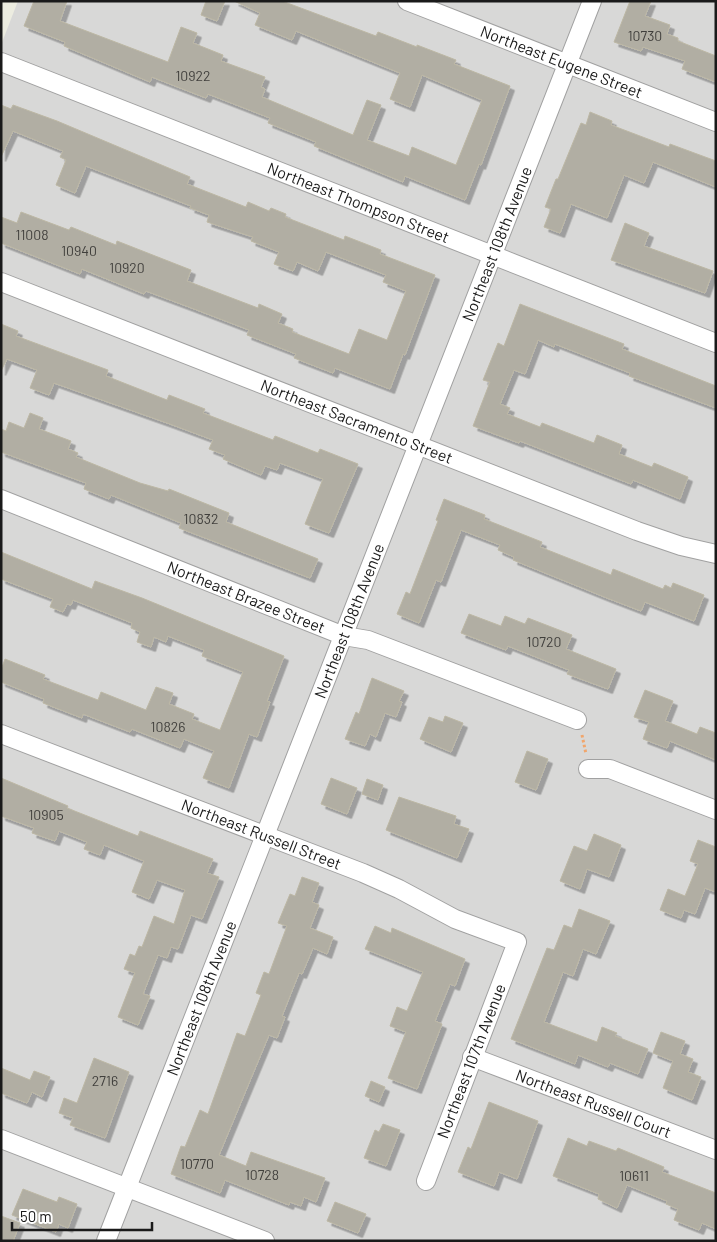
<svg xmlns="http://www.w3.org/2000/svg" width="717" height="1242" font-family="Barlow,sans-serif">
<defs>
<filter id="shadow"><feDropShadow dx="4.5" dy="4.5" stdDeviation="0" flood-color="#0004"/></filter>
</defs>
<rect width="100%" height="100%" fill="#ecece0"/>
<!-- residential -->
<polygon fill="#d8d8d7" points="18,1 716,1 716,1241 1,1241 1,45"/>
<!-- building -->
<g fill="#b1aea3" stroke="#bcb7a4" filter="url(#shadow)">
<polygon points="34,1 67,1 60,21 168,62 181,27 197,33 193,43 223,55 221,61 265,77 261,87 265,89 262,97 353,135 367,100 381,105 367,140 409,156 412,147 456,165 482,100 422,75 410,107 390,99 400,73 296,31 292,40 255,25 260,13 234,1 282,1 376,36 378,32 417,47 417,45 456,60 454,64 510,86 481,165 479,164 465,200 405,176 403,182 314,146 316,142 268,123 270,118 208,94 206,98 152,77 150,82 64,46 65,42 24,26"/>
<polygon points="206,1 225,1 217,21 201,15"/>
<polygon points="630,1 651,1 645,16 670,25 667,34 678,38 678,41 716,56 716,82 682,69 685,61 643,47 641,51 614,42"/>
<polygon points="1,105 11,109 13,105 57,121 190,177 187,184 246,207 248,202 269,211 271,208 286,214 285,217 344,240 345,236 381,250 380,254 435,275 405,355 403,354 390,389 335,368 333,373 294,358 296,354 247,335 249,330 189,307 146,291 144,294 82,269 80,274 1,243 1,217 17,223 21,212 69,230 71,227 116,245 117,241 191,270 187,281 258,308 259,304 282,314 278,323 293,329 292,332 349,354 359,329 387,340 406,291 383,282 386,275 326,252 318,271 297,262 293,271 274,264 279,252 251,241 253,237 207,222 209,215 190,208 191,206 86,166 75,193 56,185 66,160 60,157 63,151 13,131 1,157"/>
<polygon points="590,112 612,121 611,125 669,147 670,144 716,161 716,187 653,162 644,183 624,175 607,218 571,204 560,233 544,227 551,209 545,207 556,179 558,179 581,123 586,125"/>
<polygon points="625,223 649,233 644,246 713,271 705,293 611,260"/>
<polygon points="520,304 624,344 622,349 716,386 716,408 629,376 630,373 555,344 554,347 538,340 525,374 514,370 500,404 510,408 507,414 540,427 542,423 594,443 597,435 622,445 619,454 652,467 654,463 688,477 680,499 633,480 631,484 520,441 519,443 473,426 490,382 483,380 498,343 504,346"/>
<polygon points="1,324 18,331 16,336 108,370 106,376 167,400 169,395 205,409 203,413 273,440 275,436 318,453 320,449 358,464 329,533 305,524 323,479 280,463 277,470 265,466 261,475 223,459 225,455 209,449 213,440 170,424 54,383 49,395 30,388 37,370 7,359 1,371"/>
<polygon points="30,413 43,418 39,429 71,441 68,449 78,453 76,457 140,483 168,491 169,489 229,513 226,522 318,559 310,578 179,528 181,523 111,495 109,499 84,489 86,483 1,452 1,429 6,431 9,422 24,428"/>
<polygon points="444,499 485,515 484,519 542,542 540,547 611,575 613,569 663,589 665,585 671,588 673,583 704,595 694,621 645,602 641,611 607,598 513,560 514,557 498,550 500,545 461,530 441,582 436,580 419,623 397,614 406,592 410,594 438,521 436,520"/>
<polygon points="1,552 92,589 95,581 142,598 284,656 267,701 270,702 257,737 249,734 229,788 203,778 214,751 184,739 180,748 132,729 130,732 83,714 82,718 43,703 44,699 1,682 1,670 5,659 45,675 43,679 98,700 101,692 146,710 156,687 173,693 169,704 194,714 192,719 220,730 243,672 202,656 204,650 168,636 166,642 154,637 151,647 137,642 140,632 131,628 132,623 73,600 71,605 67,604 63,612 50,607 53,599 1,579"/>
<polygon points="469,614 501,626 505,616 525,624 528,618 572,635 566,649 616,669 608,689 567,674 569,670 508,646 506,650 461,633"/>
<polygon points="372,678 404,691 399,701 402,702 396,717 385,713 376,737 370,734 365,746 345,739 356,712 359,714"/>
<polygon points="645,690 673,701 665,721 697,734 700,727 716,733 716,760 670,741 667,748 643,739 649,722 634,717"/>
<polygon points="445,716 463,723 451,752 420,739 429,717 443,722"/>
<polygon points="527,751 548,759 536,790 515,782"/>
<polygon points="1,778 68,806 67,808 138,836 140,831 213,859 207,873 219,877 202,919 191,915 178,949 171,947 167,958 158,955 143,994 150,996 138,1025 118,1017 135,973 124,969 130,954 135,956 139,946 142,947 154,916 174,924 185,890 157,880 149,899 132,892 144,861 104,845 100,855 84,849 87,842 59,831 55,841 32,833 34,828 1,816"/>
<polygon points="331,778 357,788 347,814 321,804"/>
<polygon points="367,779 383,785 378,800 362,794"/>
<polygon points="399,797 456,816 454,824 469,829 457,858 386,830"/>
<polygon points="594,834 621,845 609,877 587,869 580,889 560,881 574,846 587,851"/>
<polygon points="698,840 716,847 716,892 705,888 695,914 684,910 681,918 660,910 668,889 685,896 698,864 690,861"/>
<polygon points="302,877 319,883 312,902 319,905 310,928 333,937 327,954 313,948 302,974 299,973 282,1016 285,1017 277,1038 269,1035 219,1155 246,1166 251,1152 325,1178 316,1202 304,1197 301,1206 290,1202 289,1205 225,1180 220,1193 171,1174 181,1146 185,1147 200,1110 208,1114 237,1033 245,1036 261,995 256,993 264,972 269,974 287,926 278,923 290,894 295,896"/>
<polygon points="579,909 610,921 596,954 583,949 573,976 563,972 544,1022 597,1042 602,1027 617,1033 615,1036 648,1049 638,1074 610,1063 608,1067 578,1055 575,1064 511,1039 547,948 554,950 564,925 572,928"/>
<polygon points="375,926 391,933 392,928 465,959 455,986 450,984 435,1021 442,1024 417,1089 388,1078 406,1032 390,1026 397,1007 407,1011 423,972 365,949"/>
<polygon points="661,1032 685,1041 680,1054 693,1059 688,1072 701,1077 692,1100 663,1088 673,1061 653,1053"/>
<polygon points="94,1058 129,1072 105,1138 70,1125 73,1118 59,1113 64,1098 77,1103"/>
<polygon points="1,1068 30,1080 34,1071 50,1077 42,1097 32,1092 27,1103 1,1093"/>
<polygon points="371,1081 385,1087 379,1102 365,1096"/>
<polygon points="489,1102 538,1121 517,1179 499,1172 494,1186 458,1172 468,1147 471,1149"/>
<polygon points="383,1124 400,1130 386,1166 364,1158 375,1130 379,1132"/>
<polygon points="568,1138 587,1146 589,1141 616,1151 618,1148 664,1167 662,1172 716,1193 716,1229 702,1223 699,1230 674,1220 678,1209 666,1204 667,1201 627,1185 617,1208 598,1199 599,1194 553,1176"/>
<polygon points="23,1189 57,1202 59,1197 77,1204 68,1228 59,1224 56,1232 12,1215"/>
<polygon points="335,1202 366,1214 358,1233 327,1221"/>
<polygon points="1,1216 20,1223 13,1241 1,1241"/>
</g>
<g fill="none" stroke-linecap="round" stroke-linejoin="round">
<defs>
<g id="street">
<path id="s1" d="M407,1L716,122"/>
<path id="s2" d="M1,62L716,343"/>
<path id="s3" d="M1,282L637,531L681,546L716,554"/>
<path id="s4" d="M1,499L344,636L368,640L577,720"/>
<path id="s5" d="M1,734L363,873L399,889L455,919L517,942L426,1181"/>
<polyline points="588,769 610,769 716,810"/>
<path id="s6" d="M472,1057L716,1150"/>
<polyline points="1,1139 265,1241"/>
<path id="s7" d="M106,1241L592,1"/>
</g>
</defs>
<!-- street casing -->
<use href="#street" stroke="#a1a1a1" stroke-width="20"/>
<!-- path -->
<polyline stroke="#f1a66c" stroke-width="3" stroke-dasharray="2.5 2.5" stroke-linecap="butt" points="582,735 586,754"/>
<!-- street -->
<use href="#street" stroke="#fff" stroke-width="18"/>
</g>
<g text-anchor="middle" stroke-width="4" stroke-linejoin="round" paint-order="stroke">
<!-- number labels -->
<g font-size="14" fill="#403f3c">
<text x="645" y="41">10730</text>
<text x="193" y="81">10922</text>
<text x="32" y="240">11008</text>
<text x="79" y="256">10940</text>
<text x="127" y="273">10920</text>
<text x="201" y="524">10832</text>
<text x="544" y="647">10720</text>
<text x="168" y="732">10826</text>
<text x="46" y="820">10905</text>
<text x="105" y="1086">2716</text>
<text x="197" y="1169">10770</text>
<text x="262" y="1180">10728</text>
<text x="634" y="1181">10611</text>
</g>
<!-- street labels -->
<g font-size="16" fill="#1a1a1a" stroke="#fff">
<text dy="6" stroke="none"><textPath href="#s1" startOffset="166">Northeast Eugene Street</textPath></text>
<text dy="6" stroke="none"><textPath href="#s2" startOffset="384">Northeast Thompson Street</textPath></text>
<text dy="6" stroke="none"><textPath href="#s7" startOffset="1071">Northeast 108th Avenue</textPath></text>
<text dy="6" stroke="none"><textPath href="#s3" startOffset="382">Northeast Sacramento Street</textPath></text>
<text dy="6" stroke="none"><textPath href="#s4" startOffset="264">Northeast Brazee Street</textPath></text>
<text dy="6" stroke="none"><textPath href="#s7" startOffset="666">Northeast 108th Avenue</textPath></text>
<text dy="6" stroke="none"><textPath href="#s5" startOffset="279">Northeast Russell Street</textPath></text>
<text dy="6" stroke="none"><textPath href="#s7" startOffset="261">Northeast 108th Avenue</textPath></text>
<text transform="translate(471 1061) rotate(-69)" y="6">Northeast 107th Avenue</text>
<text dy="6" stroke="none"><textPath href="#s6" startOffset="130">Northeast Russell Court</textPath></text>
</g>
</g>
<!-- border -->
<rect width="717" height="1242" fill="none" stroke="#1a1a1a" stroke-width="5"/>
<!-- scale -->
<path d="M12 1222v8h140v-8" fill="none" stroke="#1a1a1a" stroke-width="2.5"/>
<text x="20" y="1222" font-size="15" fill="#1a1a1a" stroke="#ffffff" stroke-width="4" paint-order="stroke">50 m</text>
</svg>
